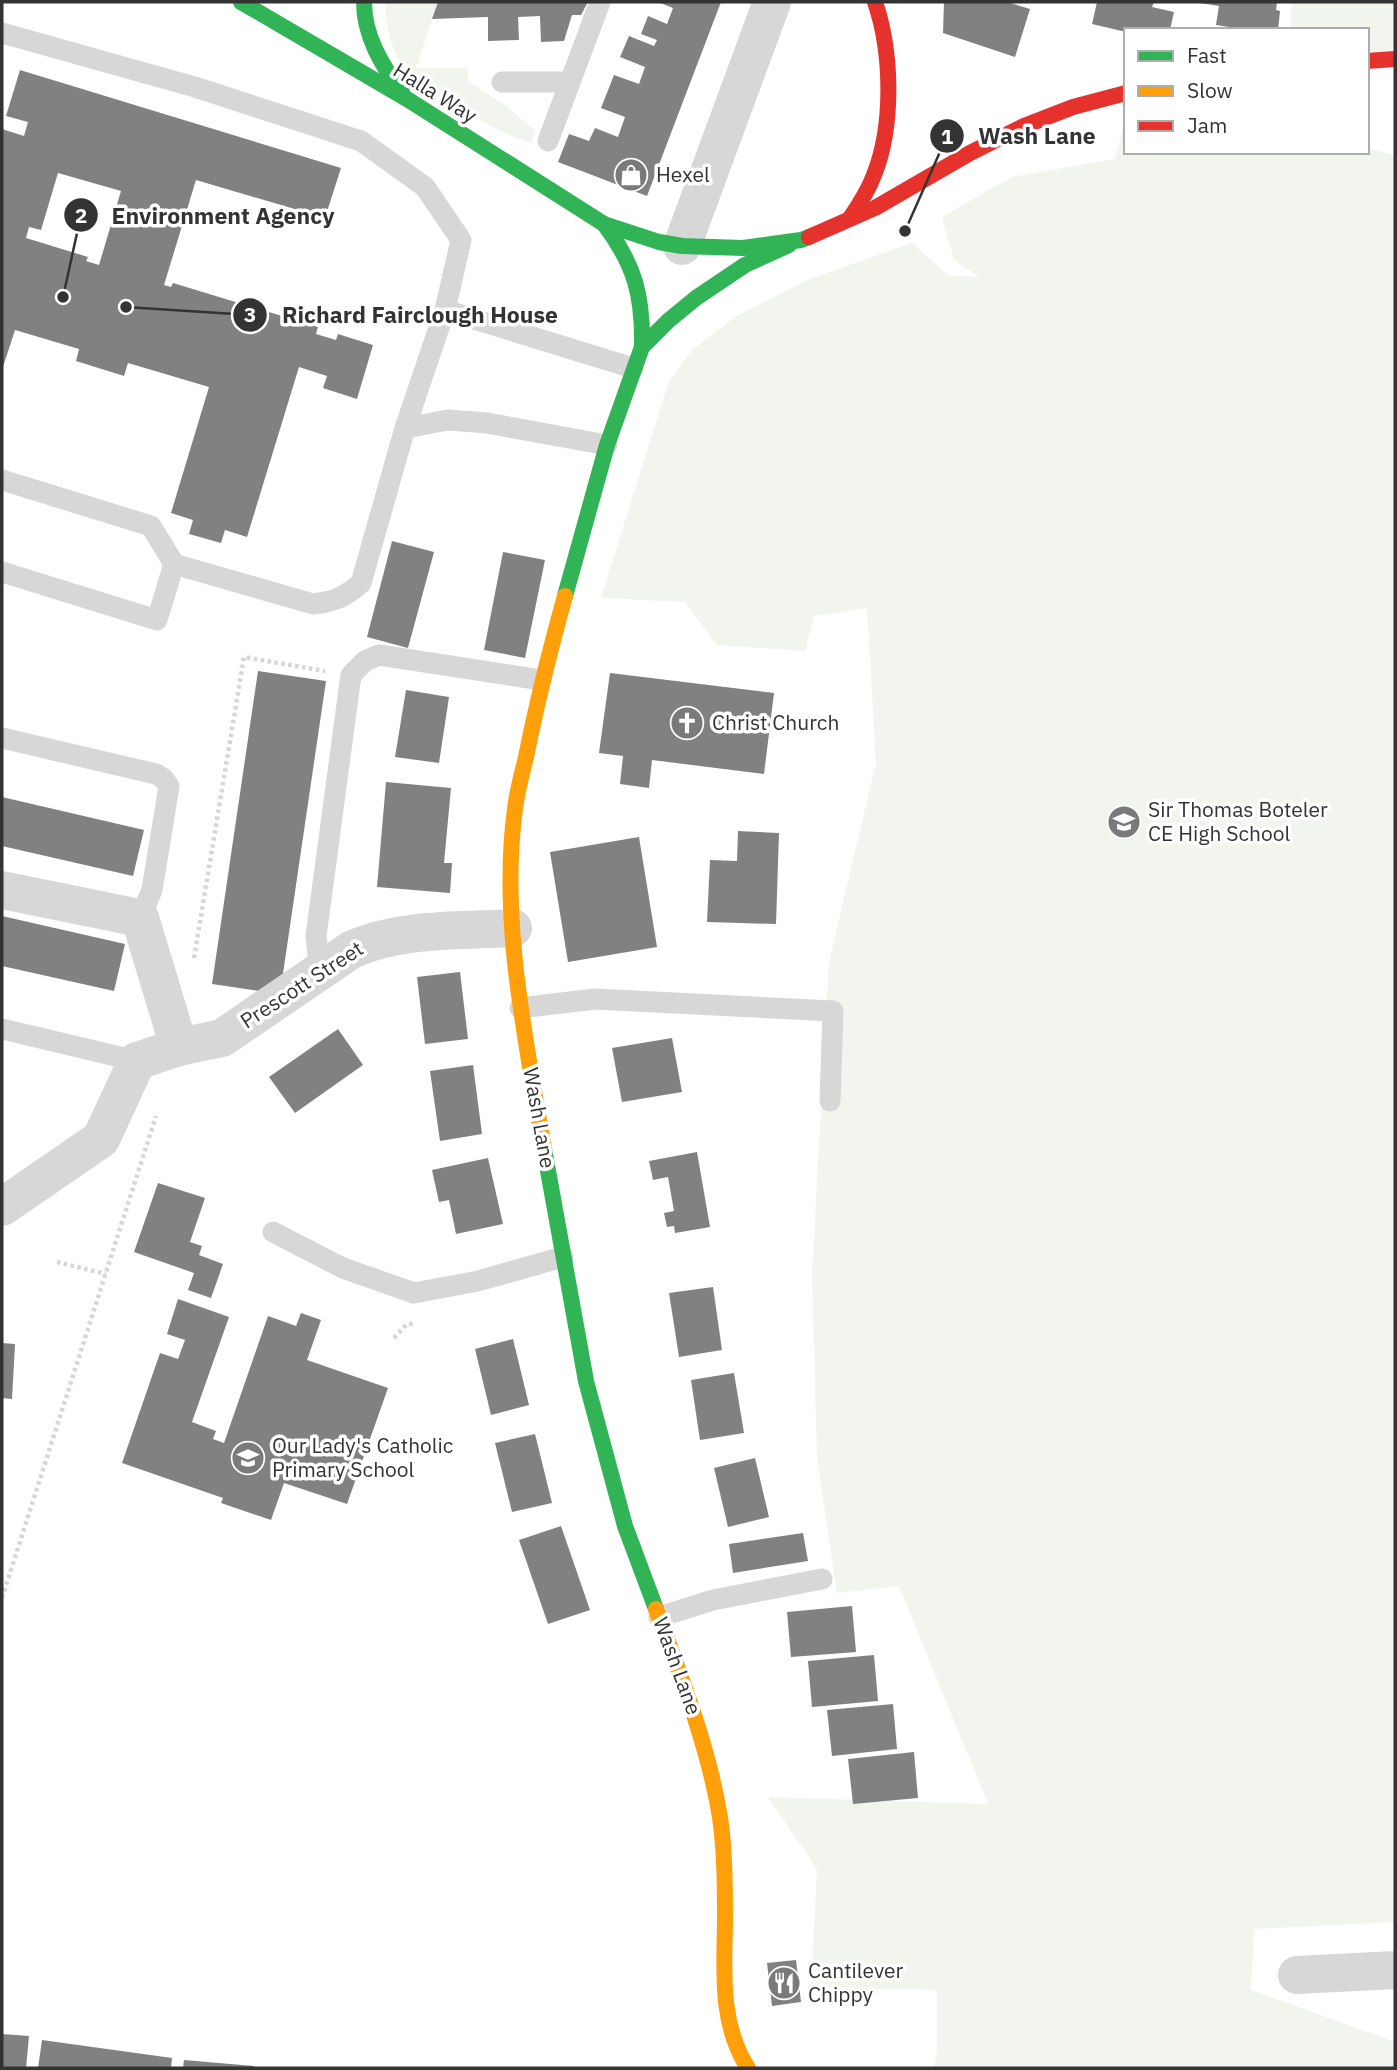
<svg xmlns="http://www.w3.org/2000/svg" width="1397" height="2070" font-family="'IBM Plex Sans',sans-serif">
<rect width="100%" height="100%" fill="#fff"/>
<!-- green -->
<g fill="#f1f5ed">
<path d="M386,2H438L416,68H468V82L505,105L535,131L532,143C504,137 424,91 405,69C392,52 384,23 386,2Z"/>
<polygon points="1292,2 1395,2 1395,59 1367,61 1367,30 1290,30"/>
<polygon points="1126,118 1126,152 1367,152 1367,148 1395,155 1395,1922 1254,1929 1251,1990 1395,2042 1395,2068 934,2068 937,2049 937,1990 811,1987 817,1869 768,1797 988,1804 899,1586 837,1593 817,1458 812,1274 829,962 876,763 867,608 814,616 805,651 717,645 685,602 601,598 668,384 692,350 735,317 810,279 912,243 949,276 979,277 954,260 942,217 1012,177 1115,159"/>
</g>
<!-- building -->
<g fill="#818181" fill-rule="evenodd">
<polygon points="438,2 588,2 581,15 572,15 564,41 541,42 540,16 518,17 519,40 488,41 488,17 432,19"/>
<polygon points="658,2 721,2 647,196 558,162 569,134 589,141 595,128 618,137 625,117 601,108 614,75 639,84 645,67 620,57 629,36 654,46 657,40 641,34 648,16 667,24 673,8"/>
<polygon points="944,2 1007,2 1030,9 1015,57 943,33"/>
<polygon points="1097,2 1154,2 1152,7 1174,12 1170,30 1126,30 1126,32 1092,24"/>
<polygon points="1200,2 1277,2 1276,10 1280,11 1278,30 1249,30 1216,25 1219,6 1200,3"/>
<path d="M20,70L341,168L325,218L196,180L164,285L171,287L173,283L318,327L316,334L336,340L338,334L373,345L357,399L323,388L327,376L299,367L247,537L225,530L221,543L189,534L193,520L171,513L209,387L128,363L124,376L76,361L79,349L15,330L2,370V129L24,136L28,122L6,116ZM58,173L121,191L99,265L86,261L88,257L26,238L29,227L41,230Z"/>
<polygon points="392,541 434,552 408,648 367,637"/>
<polygon points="503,552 545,560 525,658 484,650"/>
<polygon points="258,671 326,681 280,994 212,984"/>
<polygon points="610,673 774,693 764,774 652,760 649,788 620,784 623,756 599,753"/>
<polygon points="406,690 449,697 439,763 395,757"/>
<polygon points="386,782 451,788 444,863 452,863 450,893 377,887"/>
<polygon points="2,797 144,830 133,876 2,846"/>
<polygon points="738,831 779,833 776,924 707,922 710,860 737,861"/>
<polygon points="639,837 657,947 568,962 550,852"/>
<polygon points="2,916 125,944 114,991 2,966"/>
<polygon points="460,972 468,1039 425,1044 417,977"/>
<polygon points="338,1029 363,1065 295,1113 269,1077"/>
<polygon points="672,1038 682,1092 622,1102 612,1048"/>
<polygon points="473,1065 482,1134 440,1141 430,1071"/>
<polygon points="697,1152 710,1227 675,1233 674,1226 667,1227 664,1213 674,1211 668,1177 653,1180 649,1161"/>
<polygon points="488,1158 503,1224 456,1234 449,1200 439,1202 432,1170"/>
<polygon points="158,1183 205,1198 190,1242 202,1246 199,1255 223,1264 211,1298 188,1290 194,1273 134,1252"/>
<polygon points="713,1287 722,1350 679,1357 669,1293"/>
<polygon points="178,1299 229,1317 192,1422 216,1431 213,1439 224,1443 268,1316 296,1326 301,1313 321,1320 307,1360 388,1388 347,1504 284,1483 271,1520 221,1503 223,1498 122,1463 160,1353 178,1359 185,1340 167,1334"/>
<polygon points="513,1339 529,1405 491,1415 475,1349"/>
<polygon points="2,1343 15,1344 12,1399 2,1398"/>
<polygon points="734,1373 744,1433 700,1440 691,1380"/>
<polygon points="535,1434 552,1503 512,1512 495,1443"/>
<polygon points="755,1458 769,1517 728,1527 714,1468"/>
<polygon points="561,1526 590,1610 548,1624 519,1540"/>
<polygon points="803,1533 808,1561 733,1573 729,1544"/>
<polygon points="852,1606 856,1652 791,1657 787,1612"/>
<polygon points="874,1655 878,1701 812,1707 808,1661"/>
<polygon points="893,1704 897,1749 832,1756 827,1710"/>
<polygon points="914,1752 918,1798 853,1804 848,1759"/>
<polygon points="796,1960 801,2002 772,2006 767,1963"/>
<polygon points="2,2034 29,2036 26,2068 2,2068"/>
<polygon points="42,2040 172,2058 171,2068 38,2068"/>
<polygon points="184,2060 254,2066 254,2068 183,2068"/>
</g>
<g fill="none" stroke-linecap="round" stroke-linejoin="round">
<!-- path -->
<g stroke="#d6d6d6" stroke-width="4.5" stroke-dasharray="3.5 3.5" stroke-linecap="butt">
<polyline points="194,958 244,657 325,671"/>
<polyline points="57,1262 106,1274"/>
<polyline points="394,1338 406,1325 414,1323"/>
<polyline points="2,1598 156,1116"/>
</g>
<!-- lane -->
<g stroke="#d7d7d7" stroke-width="21">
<polyline points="2,33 195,87 361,141 425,187 461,240 445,310 633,368"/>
<polyline points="502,82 570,82"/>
<polyline points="548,141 600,2"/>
<polyline points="405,428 445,310"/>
<polyline points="2,480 151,526 174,564"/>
<path d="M2,572L157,620L174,564L313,604C333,602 345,597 361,583L405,428L448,420L487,423L607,445"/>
<polyline points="2,738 156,774 164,779 169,786 152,890 140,918"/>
<polyline points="320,972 316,936 351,675 365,661 379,655 541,680"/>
<polyline points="520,1008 595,999 833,1011 830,1101"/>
<polyline points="2,1029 137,1061"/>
<polyline points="273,1232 343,1268 414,1293 478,1281 563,1257"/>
<polyline points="659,1617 713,1600 822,1579"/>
</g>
<!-- street -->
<g stroke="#d7d7d7" stroke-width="38">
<polyline points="682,246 772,2"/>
<polyline points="2,890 140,918 179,1047"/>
<path d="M2,1207L101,1139L137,1061L179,1047L222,1038L351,950C398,928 461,931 513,928"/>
<polyline points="1297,1975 1395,1970"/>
</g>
<!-- fast -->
<g stroke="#30b455" stroke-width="16">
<polyline points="241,2 407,99 604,224 659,242 682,246 743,248 801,240 809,237"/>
<path d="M364,2C364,36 382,66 402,92"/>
<path d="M604,224C635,265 643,296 642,347"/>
<polyline points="565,596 607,445 642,347 668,321 696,298 745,265 789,245"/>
<polyline points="543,1143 586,1381 625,1526 656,1609"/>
</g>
<!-- slow -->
<g stroke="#ff9f0a" stroke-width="16">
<path d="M543,1143C525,1036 500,918 515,809C517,791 522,774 526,757C537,702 550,650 565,596"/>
<path d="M656,1609C681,1677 708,1745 720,1817C725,1852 725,1889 725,1924C724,1973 720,2025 748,2068"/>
</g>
<!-- jam -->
<g stroke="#e5322d" stroke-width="16">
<polyline points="1367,61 1395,59"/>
<path d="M850,218C859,205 868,191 874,175C894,125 892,52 875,2"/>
<polyline points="809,237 875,208 970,153 1024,126 1073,107 1126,93"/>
</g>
</g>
<!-- icons -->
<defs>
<symbol id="shop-disc" viewBox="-11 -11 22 22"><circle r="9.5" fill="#7a7a7a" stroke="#fff"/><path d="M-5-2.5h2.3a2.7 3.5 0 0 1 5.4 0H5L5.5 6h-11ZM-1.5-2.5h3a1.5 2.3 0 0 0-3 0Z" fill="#fff"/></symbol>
<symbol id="church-disc" viewBox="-11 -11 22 22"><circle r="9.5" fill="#7a7a7a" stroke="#fff"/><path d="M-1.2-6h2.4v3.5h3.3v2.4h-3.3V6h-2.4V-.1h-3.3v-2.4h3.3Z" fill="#fff"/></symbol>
<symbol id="school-disc" viewBox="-11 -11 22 22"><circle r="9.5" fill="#7a7a7a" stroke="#fff"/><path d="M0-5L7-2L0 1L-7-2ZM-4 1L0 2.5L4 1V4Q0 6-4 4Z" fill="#fff"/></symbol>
<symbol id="restaurant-disc" viewBox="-11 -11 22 22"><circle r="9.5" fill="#7a7a7a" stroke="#fff"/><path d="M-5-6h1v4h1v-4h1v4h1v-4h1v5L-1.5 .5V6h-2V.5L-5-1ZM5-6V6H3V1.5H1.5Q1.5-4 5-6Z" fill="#fff"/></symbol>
</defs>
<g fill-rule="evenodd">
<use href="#shop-disc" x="612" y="156" width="38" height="38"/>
<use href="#church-disc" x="668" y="704" width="38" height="38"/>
<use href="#school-disc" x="1105" y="803" width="38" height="38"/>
<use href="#school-disc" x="229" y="1439" width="38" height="38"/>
<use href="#restaurant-disc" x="765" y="1964" width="38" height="38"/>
</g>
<g text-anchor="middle" stroke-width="7" stroke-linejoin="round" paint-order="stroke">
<!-- street labels -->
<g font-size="21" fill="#333" stroke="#fff">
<text transform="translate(435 93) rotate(32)" y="7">Halla Way</text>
<text transform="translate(302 985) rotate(-33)" y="7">Prescott Street</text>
<text transform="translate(539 1118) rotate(80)" y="7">Wash Lane</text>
<text transform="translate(677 1666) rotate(70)" y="7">Wash Lane</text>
</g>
<!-- poi labels -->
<g font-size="21" fill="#333" stroke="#fff" text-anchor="start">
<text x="656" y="182">Hexel</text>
<text x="712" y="730">Christ Church</text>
<text x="1148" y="817">Sir Thomas Boteler<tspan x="1148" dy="24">CE High School</tspan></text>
<text x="272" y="1453">Our Lady's Catholic<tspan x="272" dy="24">Primary School</tspan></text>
<text x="808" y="1978">Cantilever<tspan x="808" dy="24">Chippy</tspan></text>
</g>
</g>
<!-- callouts -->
<path fill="none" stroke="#333" stroke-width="2.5" d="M905 231L947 136M63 297L81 215M126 307L250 315"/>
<g fill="#333" stroke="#fff" stroke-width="2.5">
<circle cx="905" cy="231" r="7"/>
<circle cx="63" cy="297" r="7"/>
<circle cx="126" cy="307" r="7"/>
<circle cx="947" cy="136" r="18"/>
<circle cx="81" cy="215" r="18"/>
<circle cx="250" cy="315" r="18"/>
</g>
<g font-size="21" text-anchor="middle" font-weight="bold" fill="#fff">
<text x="947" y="144">1</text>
<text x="81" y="223">2</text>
<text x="250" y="322">3</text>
</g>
<g font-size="23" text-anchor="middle" font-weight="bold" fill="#333" stroke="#fff" stroke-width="7" stroke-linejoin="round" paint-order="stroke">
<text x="1037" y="144">Wash Lane</text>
<text x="223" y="224">Environment Agency</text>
<text x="420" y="323">Richard Fairclough House</text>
</g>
<!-- border -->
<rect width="1397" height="2070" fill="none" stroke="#333333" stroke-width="7"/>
<!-- legend -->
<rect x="1124" y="28" width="245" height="126" fill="#ffffff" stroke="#adadad" stroke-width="2"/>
<rect x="1138" y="51" width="35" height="10" fill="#30b455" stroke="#adadad" stroke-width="2"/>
<text x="1187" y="63" font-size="21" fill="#333333">Fast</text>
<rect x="1138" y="86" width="35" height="10" fill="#ff9f0a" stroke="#adadad" stroke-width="2"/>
<text x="1187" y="98" font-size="21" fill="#333333">Slow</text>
<rect x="1138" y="121" width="35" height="10" fill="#e5322d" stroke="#adadad" stroke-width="2"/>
<text x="1187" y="133" font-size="21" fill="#333333">Jam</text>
</svg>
